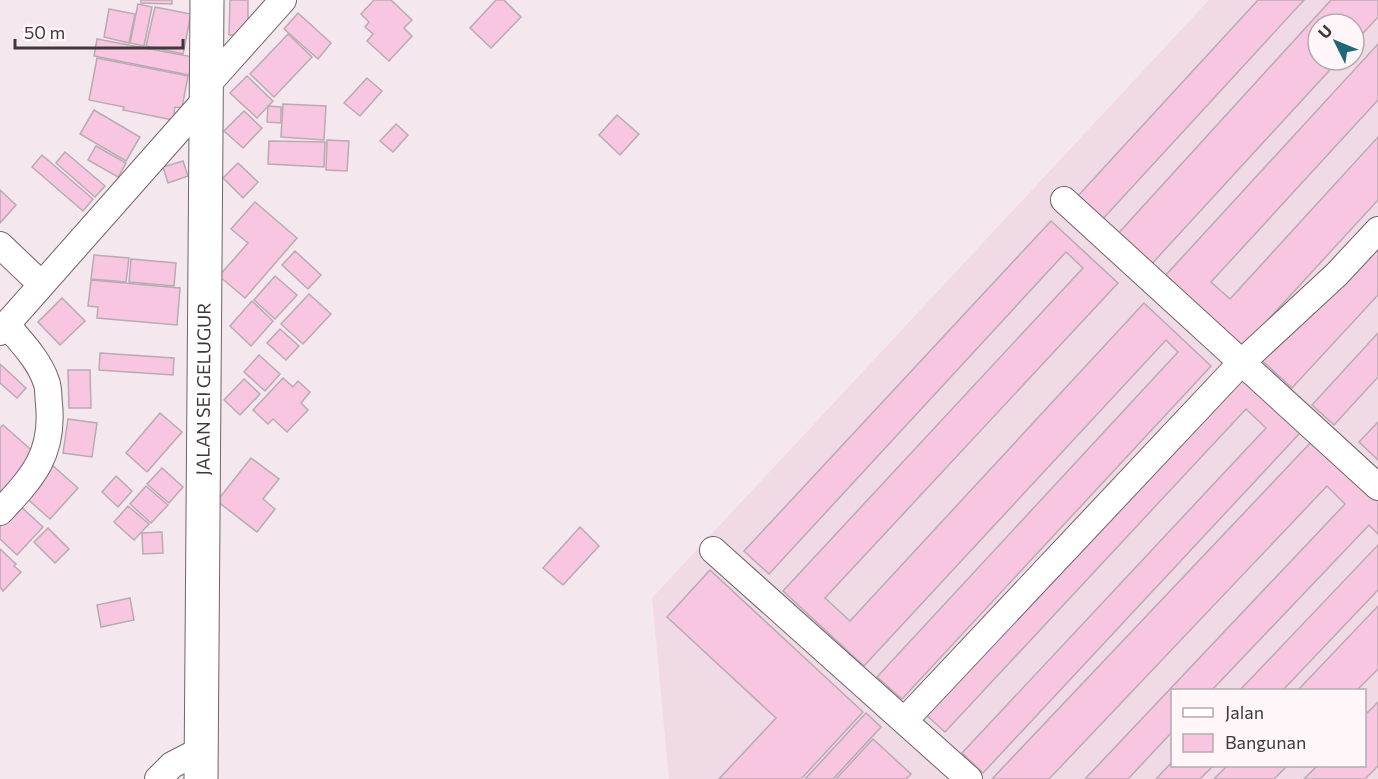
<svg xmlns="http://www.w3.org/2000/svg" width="1378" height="779" font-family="Commissioner,sans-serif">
<rect width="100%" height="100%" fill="#f5e7ee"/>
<!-- built -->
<path fill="#f0dae6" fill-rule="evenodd" d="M1209,0H1378V779H669L652,598ZM1318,24H1354V60H1318ZM1172,690H1364V766H1172Z"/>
<!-- building -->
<g fill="#f8c6e0" stroke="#b8abb2" stroke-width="1.5">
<polygon points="141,0 172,0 172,4 141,3"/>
<polygon points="230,0 248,0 248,22 236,35 229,35"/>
<polygon points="374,0 391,0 412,20 404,28 412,36 389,61 367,41 373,34 365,27 369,22 361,14"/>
<polygon points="496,0 504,0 521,17 491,48 470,28"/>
<polygon points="1258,0 1304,0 1101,221 1076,198"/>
<polygon points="1331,0 1378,0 1378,17 1354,43 1354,24 1318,24 1318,60 1339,60 1148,268 1115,237"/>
<polygon points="138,4 152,7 144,46 130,43"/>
<polygon points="155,7 191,14 183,54 146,46"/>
<polygon points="109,9 135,14 129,43 104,37"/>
<polygon points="298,13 331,43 318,59 284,29"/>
<polygon points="288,34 312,57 274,97 250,74"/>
<polygon points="97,39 193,57 189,75 94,56"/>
<polygon points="1378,44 1378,100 1211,282 1230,299 1378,137 1378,200 1242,348 1164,277"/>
<polygon points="97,58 188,76 182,108 175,107 173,120 123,110 124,107 89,100"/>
<polygon points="247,76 273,101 257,118 230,93"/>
<polygon points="367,78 382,91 360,116 344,103"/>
<polygon points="283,104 326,106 324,140 281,137"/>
<polygon points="268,106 281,107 281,123 267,122"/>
<polygon points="94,110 140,137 126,161 80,134"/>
<polygon points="244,111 262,128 243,148 224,131"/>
<polygon points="617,115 639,134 620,155 599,135"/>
<polygon points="396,124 408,135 393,152 380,141"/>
<polygon points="327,140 349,141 347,171 326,170"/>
<polygon points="269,141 325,142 324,167 268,164"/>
<polygon points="96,146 126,163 118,177 88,160"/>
<polygon points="65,152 105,186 95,197 56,163"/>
<polygon points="42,155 93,199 83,211 32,167"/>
<polygon points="183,161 188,176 168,183 163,167"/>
<polygon points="238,163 258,182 243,198 223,178"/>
<polygon points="0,190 16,205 0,223"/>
<polygon points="255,202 297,238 245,298 219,276 248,243 231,229"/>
<polygon points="1051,221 1118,283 825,598 850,621 1144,303 1211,366 902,699 877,677 1178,352 1166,340 864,666 783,591 1083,268 1066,252 769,574 744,551"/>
<polygon points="1378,225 1378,295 1292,388 1257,356"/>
<polygon points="295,251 321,275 308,289 282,265"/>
<polygon points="94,255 129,258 126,282 91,279"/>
<polygon points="131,259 176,263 174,286 129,282"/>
<polygon points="275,276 297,295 275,319 254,300"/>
<polygon points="91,280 180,288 177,325 97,318 98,307 88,306"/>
<polygon points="309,294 331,314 303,344 281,324"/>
<polygon points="62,298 85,321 60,345 38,322"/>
<polygon points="252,301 273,321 251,346 230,326"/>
<polygon points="280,329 299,346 286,360 267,343"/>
<polygon points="1378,333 1378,377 1334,425 1312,405"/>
<polygon points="100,353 174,358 173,375 99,370"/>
<polygon points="259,355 280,374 265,391 244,372"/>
<polygon points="0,364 26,388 17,398 0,383"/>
<polygon points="68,370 90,370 91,408 69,408"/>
<polygon points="1239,376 1300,433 983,773 962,753 1266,428 1246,409 945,732 924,713"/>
<polygon points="283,378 293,387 298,381 310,392 301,403 308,410 287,432 273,419 268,424 253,410"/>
<polygon points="244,379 260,394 240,415 224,400"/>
<polygon points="160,413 182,432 147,472 126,453"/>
<polygon points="68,419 97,423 92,457 63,453"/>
<polygon points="1378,422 1378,460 1359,442"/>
<polygon points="3,425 37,455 3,493 0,490 0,428"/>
<polygon points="1314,439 1378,500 1378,534 1369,525 1212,690 1172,690 1172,732 1128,779 1085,779 1345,504 1327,486 1049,779 992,779"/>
<polygon points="251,458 279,479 263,499 275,509 257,532 217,501"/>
<polygon points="51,464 78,488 50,519 23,495"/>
<polygon points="162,468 183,487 169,503 147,484"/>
<polygon points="116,476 132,491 118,507 102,492"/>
<polygon points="146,486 168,505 151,523 130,504"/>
<polygon points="18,504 43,527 17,555 0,539 0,524"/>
<polygon points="128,506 149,524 134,540 114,522"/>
<polygon points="580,527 599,546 563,585 543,568"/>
<polygon points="48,528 69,549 55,563 34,542"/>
<polygon points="162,532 163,553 143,554 142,533"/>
<polygon points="1378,545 1378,590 1283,690 1240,690"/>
<polygon points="0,549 16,564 14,566 21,572 3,591 0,587"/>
<polygon points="710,570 863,712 801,779 719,779 776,718 667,617"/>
<polygon points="130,598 134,620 101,627 97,605"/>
<polygon points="1378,606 1378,669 1357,690 1298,690"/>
<polygon points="1378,702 1378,766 1365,779 1304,779 1317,766 1364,766 1364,716"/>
<polygon points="866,713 881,727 833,779 805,779"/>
<polygon points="873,739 911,774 906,779 836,779"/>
<polygon points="1172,762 1172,766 1213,766 1200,779 1156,779"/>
<polygon points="1227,766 1287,766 1274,779 1214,779"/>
</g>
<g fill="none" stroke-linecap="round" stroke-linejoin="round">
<defs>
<g id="minor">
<polyline points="207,85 283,0"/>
<polyline points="1064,200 1378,487"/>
<polyline points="0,245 41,284"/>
<polyline points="0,332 206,99"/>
<path d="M0,512C33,477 54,454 49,404C48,397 49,388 46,381C39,360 21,342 7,325"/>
<polyline points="713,550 969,779"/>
<polyline points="905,720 1241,363 1337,274 1378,230"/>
<polyline points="158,779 172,765 201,750"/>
</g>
<g id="major">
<path id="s1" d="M201,779L207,0"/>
</g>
</defs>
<!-- minor casing -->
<use href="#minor" stroke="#70636a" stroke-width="28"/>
<!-- major casing -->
<use href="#major" stroke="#70636a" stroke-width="35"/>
<!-- minor -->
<use href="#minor" stroke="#fff" stroke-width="26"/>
<!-- major -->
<use href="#major" stroke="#fff" stroke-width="33"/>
</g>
<g text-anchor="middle" stroke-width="4.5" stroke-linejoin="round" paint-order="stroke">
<!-- street labels -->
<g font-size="18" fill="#3e383b" stroke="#fff6fa">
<text dy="6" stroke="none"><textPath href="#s1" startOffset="390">JALAN SEI GELUGUR</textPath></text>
</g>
</g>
<!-- legend -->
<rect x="1171" y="689" width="195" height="78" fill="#fff6fa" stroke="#b2aaae" stroke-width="1.5"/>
<rect x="1183" y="708" width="30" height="9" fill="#ffffff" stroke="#b2aaae" stroke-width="1.5"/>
<text x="1225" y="719" font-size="18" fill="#3e383b">Jalan</text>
<rect x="1183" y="734" width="30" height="18" fill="#f8c6e0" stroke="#b2aaae" stroke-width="1.5"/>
<text x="1225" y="749" font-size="18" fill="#3e383b">Bangunan</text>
<!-- north arrow -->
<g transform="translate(1336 42) rotate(313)"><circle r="28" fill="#fff6fa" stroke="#b2aaae" stroke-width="1.5"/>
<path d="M0-4.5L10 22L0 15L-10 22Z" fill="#1f6875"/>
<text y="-9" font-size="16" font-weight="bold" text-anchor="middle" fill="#3e383b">U</text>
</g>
<!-- scale -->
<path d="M15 39v9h168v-9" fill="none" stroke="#3e383b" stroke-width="3"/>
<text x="24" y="39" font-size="18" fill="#3e383b" stroke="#fff6fa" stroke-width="4.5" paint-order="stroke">50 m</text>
</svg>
